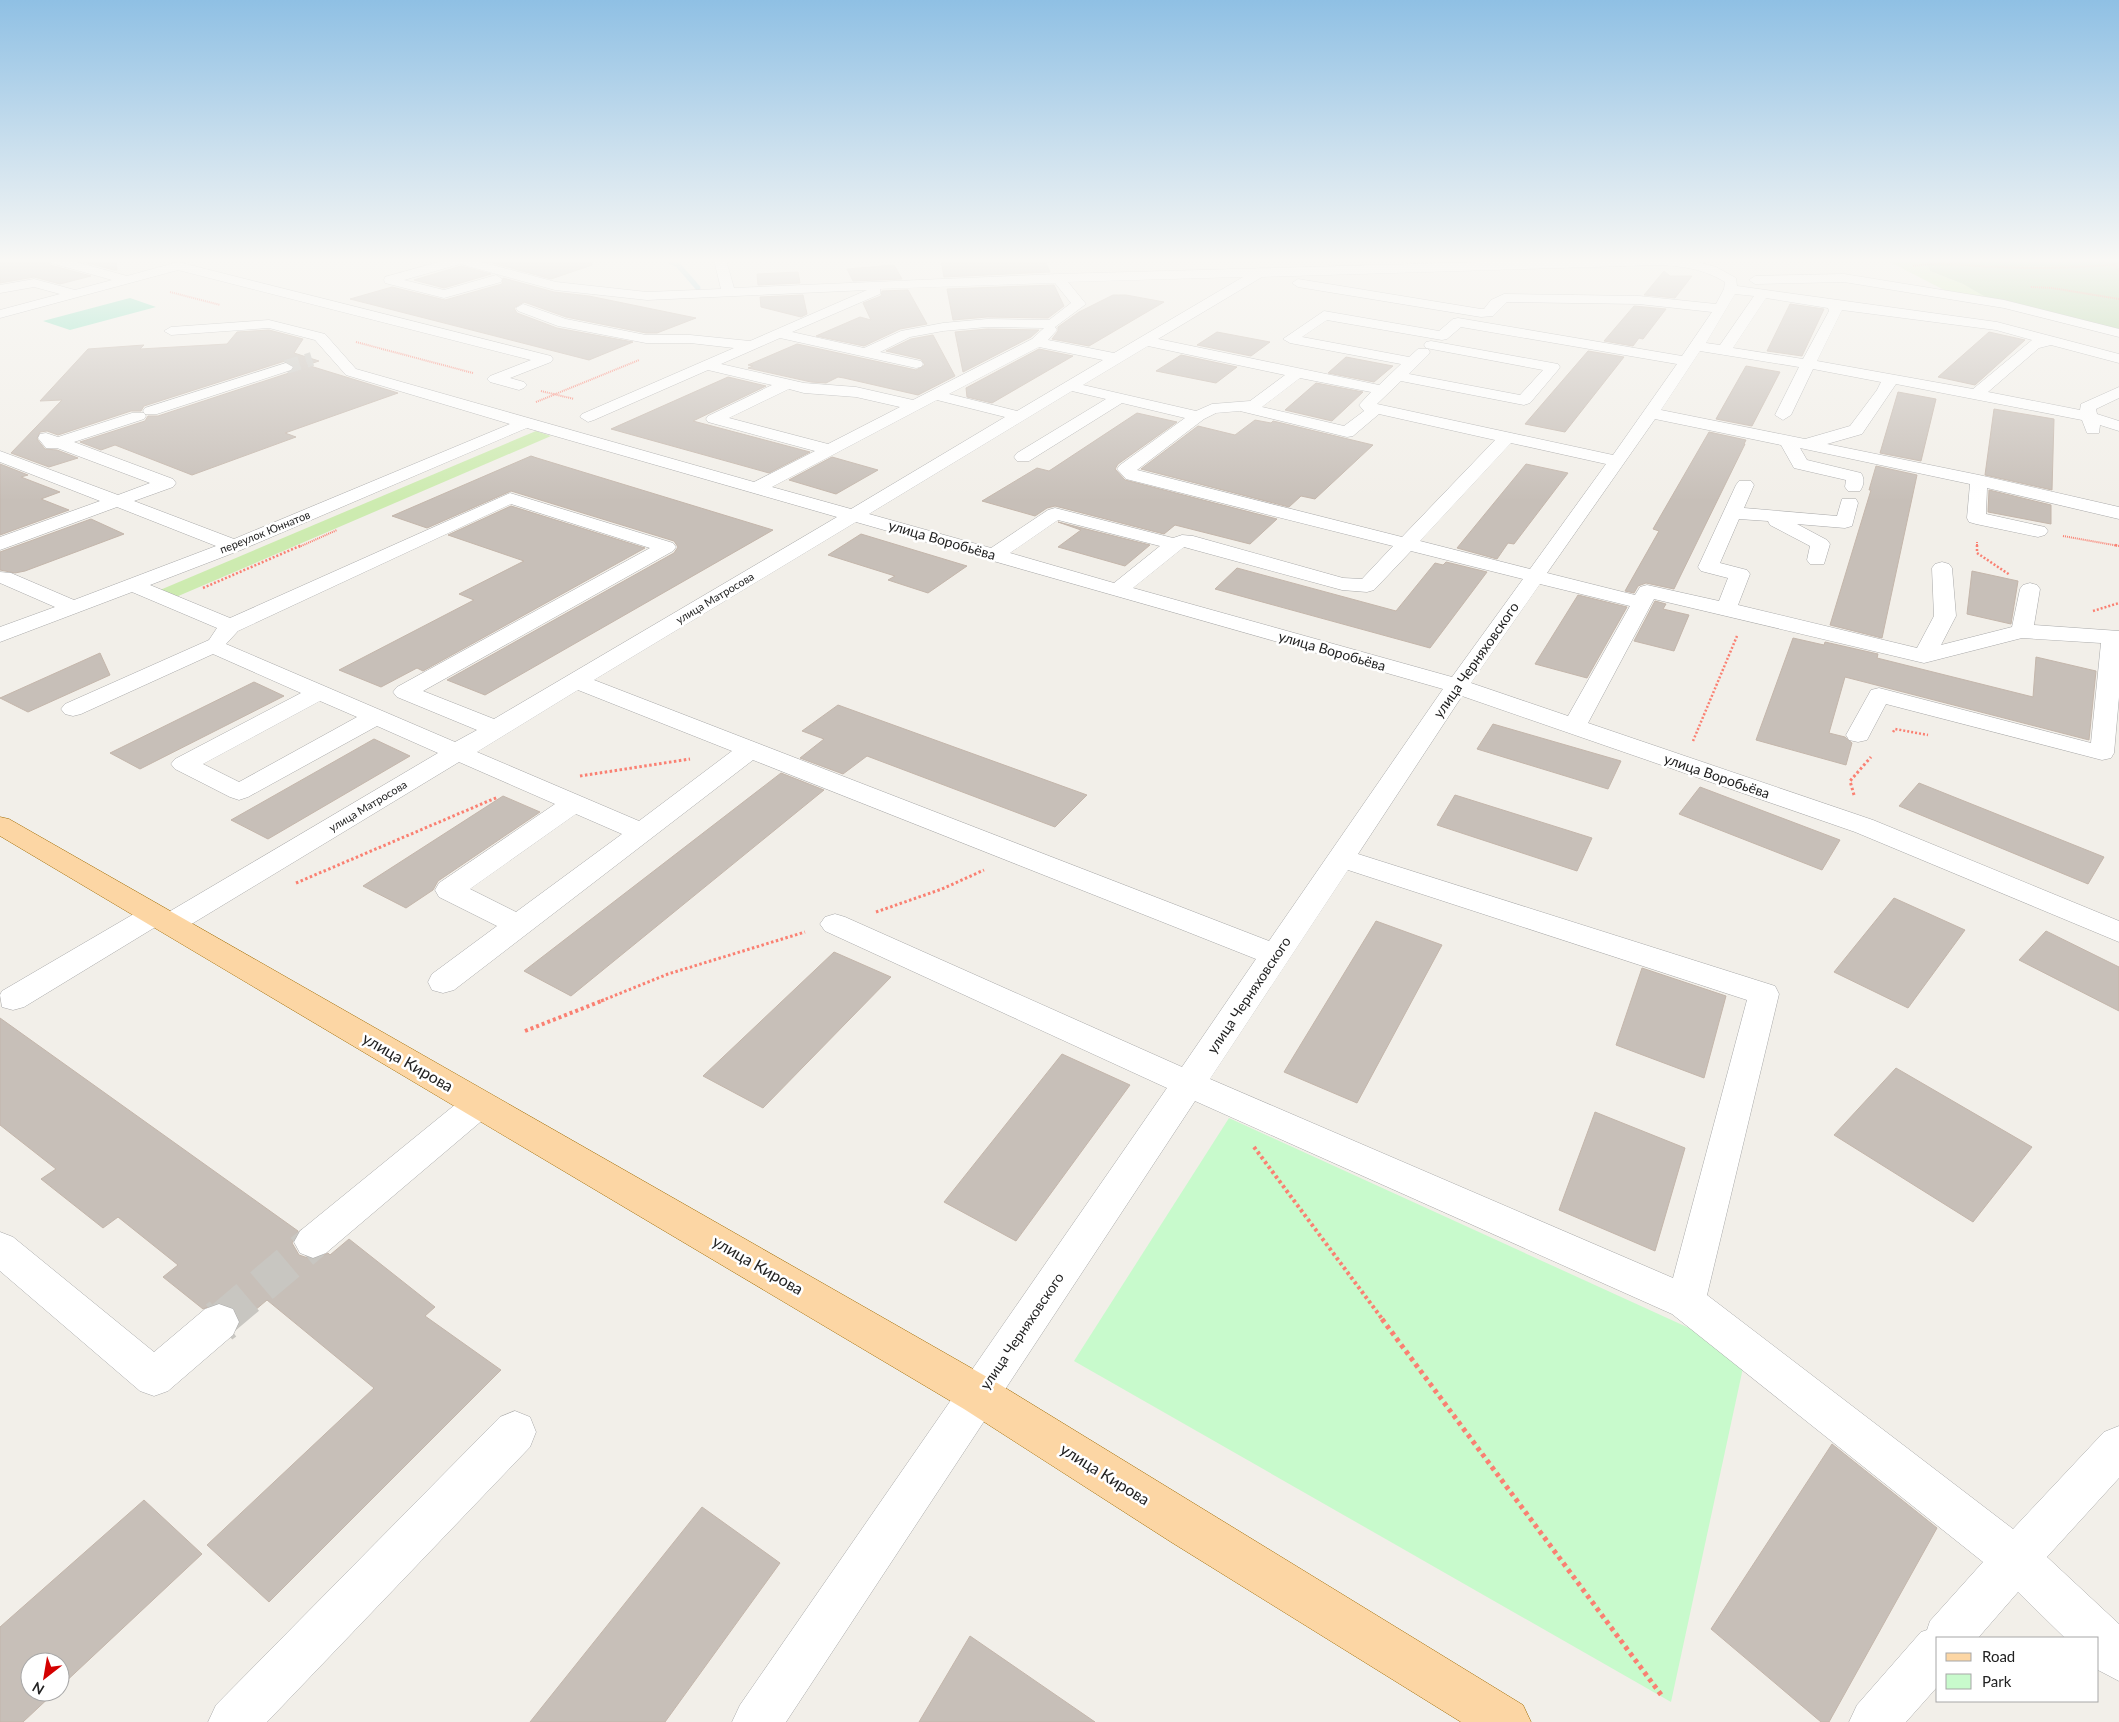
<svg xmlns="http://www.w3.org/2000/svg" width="2119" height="1722" font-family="Lato,sans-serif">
<rect width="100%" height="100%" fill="#f2efe9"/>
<!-- grass -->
<g fill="#cdebb0">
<polygon points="1886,260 1926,260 1930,271 1963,284 1987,298 1950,293"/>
<polygon points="536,431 551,436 176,597 160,590"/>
</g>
<!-- forest -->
<polygon fill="#add19e" points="1926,260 2119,260 2119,329 1987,298 1963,284 1930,271"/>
<!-- park -->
<polygon fill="#c8facc" points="1229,1118 1746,1354 1671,1702 1074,1361"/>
<!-- pitch -->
<polygon fill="#88e0be" points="130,298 156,307 70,330 43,321"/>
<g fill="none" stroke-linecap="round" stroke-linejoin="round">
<!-- stream -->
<polyline stroke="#aad3df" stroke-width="5" points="667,260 678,265 698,288"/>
</g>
<!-- building -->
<g fill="#c7bfb8" stroke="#c4b6ab">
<polygon points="0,260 47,260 50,265 91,276 60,284 34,277 0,283"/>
<polygon points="76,260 116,260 117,270 114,270"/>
<polygon points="482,260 591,260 592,265 551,279"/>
<polygon points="941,260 1045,260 1050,272 944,277"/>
<polygon points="894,265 902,279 853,281 847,269"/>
<polygon points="461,266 491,274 444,288 414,280"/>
<polygon points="1664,271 1670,276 1692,276 1675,298 1644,295"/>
<polygon points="798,272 800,283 758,285 757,274"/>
<polygon points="503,278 554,292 589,296 696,318 657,333 646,333 566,317 524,302 514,308 517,313 557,328 633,342 589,360 350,299 392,287 445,300 502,284"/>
<polygon points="1054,285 1064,306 1048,318 987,317 953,320 947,289"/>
<polygon points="908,290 927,324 900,329 864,346 816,336 860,317 871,320 863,303 881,296 882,291"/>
<polygon points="803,295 807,314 801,317 761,307 760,297"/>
<polygon points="1113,295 1126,295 1164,302 1089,346 1052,339 1058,331 1058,327 1079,312"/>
<polygon points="1790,304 1824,309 1802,356 1767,351"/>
<polygon points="1634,306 1666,309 1643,339 1639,338 1633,346 1604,341"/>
<polygon points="987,329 1039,330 1031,337 963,372 955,332"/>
<polygon points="269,330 303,339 294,353 319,361 307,365 398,393 285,433 296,437 192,475 115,445 101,450 80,442 145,421 148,416 158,416 292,372 294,365 285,361 144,406 141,411 131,411 58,435 47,431 40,432 37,439 45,449 57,450 78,458 49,467 11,453 62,400 40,401 88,349 144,345 140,349 227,344 237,332"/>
<polygon points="1217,332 1270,342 1251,356 1197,345"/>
<polygon points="1989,332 2025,340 1975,385 1938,377"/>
<polygon points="933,335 955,376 918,395 844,378 838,377 826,383 811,382 748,368 753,366 748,365 797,344 916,370 925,365 921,359 886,351 911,339"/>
<polygon points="1039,349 1073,356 992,403 967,397 966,388"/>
<polygon points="1588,351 1624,357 1565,432 1525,424"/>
<polygon points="1181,355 1237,367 1216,383 1156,371"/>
<polygon points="1346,357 1393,366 1374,382 1328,373"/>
<polygon points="1746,366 1780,372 1752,426 1716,419"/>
<polygon points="728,377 766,386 693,421 810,452 769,473 611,429"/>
<polygon points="1316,383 1363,392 1332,421 1285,410"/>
<polygon points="1898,392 1936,399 1921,461 1880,453"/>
<polygon points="1994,409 2054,419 2052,490 1985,475"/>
<polygon points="1137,413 1177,422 1118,464 1115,469 1125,480 1277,519 1250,544 1175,525 1164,534 1055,506 1047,508 1035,516 982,501 1037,468 1049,471"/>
<polygon points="1255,420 1271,423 1273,421 1373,445 1315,499 1301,496 1289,507 1141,469 1198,426 1235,435"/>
<polygon points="1709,432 1746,440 1744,444 1745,444 1674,589 1646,583 1638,586 1634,593 1625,591 1659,531 1653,529"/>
<polygon points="531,456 537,458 773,530 485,695 447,680 674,553 678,547 674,541 511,491 427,528 392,516"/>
<polygon points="832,457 878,470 836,494 789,480"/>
<polygon points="0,464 28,475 21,477 60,492 41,499 69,510 0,535"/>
<polygon points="1526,464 1568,473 1514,544 1508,543 1497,559 1457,548"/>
<polygon points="1876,466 1917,475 1882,638 1830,625 1871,490 1869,490"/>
<polygon points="1989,490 2051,505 2051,524 1988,512"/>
<polygon points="511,506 645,548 423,671 417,668 381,687 339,670 474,600 459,594 524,561 448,535"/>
<polygon points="91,519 124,534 25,571 15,573 0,570 0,552"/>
<polygon points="1058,522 1150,545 1125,566 1058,547 1081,530"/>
<polygon points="861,534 967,566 928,593 888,580 895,576 828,555"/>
<polygon points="1446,562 1487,572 1430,648 1215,589 1237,568 1396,611 1435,563 1443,565"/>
<polygon points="1972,571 2018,581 2011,624 1967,614"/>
<polygon points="1578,595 1627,607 1587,678 1535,664"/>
<polygon points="1655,601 1666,604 1663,609 1689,615 1674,651 1634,641"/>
<polygon points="1793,638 1824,645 1825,642 1878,654 1877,658 2033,697 2036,657 2096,671 2089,740 1845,677 1829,733 1845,737 1852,743 1846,765 1756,740"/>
<polygon points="100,653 110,675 28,712 0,698"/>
<polygon points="254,682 284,696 140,769 110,753"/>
<polygon points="838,705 1087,795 1055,827 867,756 843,774 800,758 824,739 802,731"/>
<polygon points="1493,724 1621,761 1608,789 1477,749"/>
<polygon points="374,739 410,756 268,839 231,820"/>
<polygon points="781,773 824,790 571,996 524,971"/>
<polygon points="1919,783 2104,857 2088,884 1899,806"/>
<polygon points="1700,787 1840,840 1822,870 1679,814"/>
<polygon points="1455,795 1592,838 1577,871 1437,825"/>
<polygon points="503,796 540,812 438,881 433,890 406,908 363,886"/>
<polygon points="1894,898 1965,930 1908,1008 1834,972"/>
<polygon points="1376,921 1442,945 1357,1103 1284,1072"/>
<polygon points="2046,931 2119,967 2119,1011 2019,960"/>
<polygon points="834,952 891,977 763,1108 703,1076"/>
<polygon points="1642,968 1726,996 1704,1078 1616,1045"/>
<polygon points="0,1018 298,1231 292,1243 299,1255 314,1260 328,1253 330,1255 349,1239 435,1307 425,1316 501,1370 269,1602 207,1545 374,1388 267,1300 241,1322 235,1308 220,1302 203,1309 163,1277 178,1265 118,1217 103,1228 41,1179 56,1169 0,1125"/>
<polygon points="1062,1054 1130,1085 1016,1241 944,1202"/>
<polygon points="1896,1068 2032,1147 1973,1222 1834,1135"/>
<polygon points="1595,1112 1685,1148 1655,1251 1559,1210"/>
<polygon points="1832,1444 1937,1528 1829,1722 1821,1722 1711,1629"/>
<polygon points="144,1500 202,1554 60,1687 60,1662 30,1662 30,1692 55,1692 23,1722 0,1722 0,1627"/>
<polygon points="702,1507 780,1563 665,1722 530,1722"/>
<polygon points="970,1636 1095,1722 919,1722"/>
</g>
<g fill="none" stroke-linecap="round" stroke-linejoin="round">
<!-- minor-tunnel-far2 -->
<polyline stroke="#c8c6c1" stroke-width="14" stroke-dasharray="14 7" stroke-linecap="butt" points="286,367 312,359"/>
<!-- minor-tunnel-far1 -->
<polyline stroke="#c8c6c1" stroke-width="35" stroke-dasharray="35 18" stroke-linecap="butt" points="221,1320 313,1242"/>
<!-- minor-tunnel -->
<polyline stroke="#c8c6c1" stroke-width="44" stroke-dasharray="44 22" stroke-linecap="butt" points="219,1322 223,1319"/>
<defs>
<g id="minor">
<polygon points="49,260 69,260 127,276 178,262 551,356 553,359 551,362 510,378 524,382 527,385 524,388 519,390 490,382 487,379 490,376 531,360 178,270 0,318 0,310 60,294 34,287 0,293 0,285 34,279 75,290 112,280 51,263"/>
<path d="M446,260H474L556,282L647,292L721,289L714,260H726L734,288L1058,274L1557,260H1690L1716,267L1736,278L1737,286L1997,322L2119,354V363L2051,345L2039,348L1988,392L2080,410L2081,404L2119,387V398L2096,409L2097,414L2119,421V431L2100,425L2099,433H2087L2082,420L1896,384L1862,434L1827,444L1979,475L2119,507V519L1987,488L1986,514L2045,527L2048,531L2045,535L2038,537L1976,524L1969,522L1967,518L1970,484L1800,448L1807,460L1861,473C1865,479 1864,485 1860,491H1848L1845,487L1846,480L1794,468L1781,445L1655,419L1547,573L1635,595L1640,587L1647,585L1719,601L1728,578L1701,571L1698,567L1736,485L1739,481H1751L1754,485L1744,508L1837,516L1842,499H1856L1858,503L1852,526L1845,528L1797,524L1827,540L1830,544L1824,564H1810L1807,560L1810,546L1770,525L1768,521L1739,519L1720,563L1747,570L1750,574L1738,605L1917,648L1934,616L1932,568L1935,564L1942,562L1949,564L1952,568L1956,616L1941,645L2012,627L2020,589L2023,585L2030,583L2037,585L2040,589L2034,625L2119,631V697L2114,753L2111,758L2102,760L1886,704L1867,740L1858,742L1849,740L1846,735L1871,690L1879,688L2091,743L2101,643L2022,638L1924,663L1654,599L1588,723L1873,820L2119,921V942L1855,832L1462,696L1358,854L1775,986L1779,994L1707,1295L2013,1529L2104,1432L2119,1426V1478L2047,1557L2119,1624V1681L2098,1670V1638H2065L2018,1592L1978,1638H1938V1686L1906,1722H1849L1857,1705L1921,1632L1927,1630L1930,1621L1983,1562L1672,1314L1195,1101L786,1722H732L740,1705L1167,1088L825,931L820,924L825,917L835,914L845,917L1182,1067L1256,959L753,760L454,990L443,993L432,990L428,982L432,974L497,926L439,897L435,890L439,883L555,804L459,762L180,931L170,934L160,931L157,926L24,1007L13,1010L2,1007L0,995L2,991L144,908L154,905L164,908L167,913L438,753L377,726L248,797L239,800L230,797L175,769L171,764L175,759L301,693L213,654L81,714L73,716L65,714L61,709L65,704L209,640L217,628L132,592L0,642V627L55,607L0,583V572L11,573L74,600L216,546L117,507L0,550V537L100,501L0,462V451L118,495L150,483L57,448H46L38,438L40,434L46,433L58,437L132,413H144L146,416L144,419L74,442L173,479L176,483L173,487L134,501L234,539L510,424L346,375L315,340L269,328L171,335L164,331L171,327L269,320L325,334L356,369L754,482L815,451L708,422L706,419L708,416L772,385L708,370L594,420L588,422L580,417L582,414L734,348L690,343H646L558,326L518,311L516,308L523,304L566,319L646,335H690L750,341L867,290L647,300L555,290L460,264L404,280L444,290L496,275L502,279L501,282L444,298L385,283L384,280L385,277ZM1658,265C1683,266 1704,269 1725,282L1724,289L1716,304L1639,296L1504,294L1491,300L1484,309H1481L1298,279L1292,283L1298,287L1481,317L1493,316L1507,302L1639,304L1712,312L1682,356L1458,318L1453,319L1439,331L1324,311L1283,339L1290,343L1401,364L1379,385L1158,339L1262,277ZM1243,277L1114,353L1048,340L1057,330L1055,327L1086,304L1068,282ZM1055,283L1071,303L1049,320L987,319L943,323L901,331L864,348L792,332L880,294V289ZM1735,294L1754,296L1720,345L1706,343ZM1766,298L1828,308L1829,311L1803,359L1733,348ZM1842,310L1996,330L2032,340L1973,389L1817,361ZM1327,320L1442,340L1447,339L1461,327L1677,364L1613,455L1377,404L1401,381L1524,405L1530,403L1558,370L1560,367L1558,364L1431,341L1426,342L1424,345L1426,348L1543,370L1520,395L1409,374L1428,355L1430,352L1428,349H1418L1409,357L1302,337ZM987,327L1044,328L1032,339L913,400L856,387L804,383L721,364L780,338L916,368L921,367L923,364L921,361L880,352L910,337L943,331ZM1148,346L1285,375L1250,401L1212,404L1196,411L1083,385ZM1039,347L1103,360L1017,411L949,394ZM1700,351L1799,367L1775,415L1783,420L1791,415L1813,369L1881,382L1877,390L1850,426L1805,439L1661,410ZM1300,378L1371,392L1359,405L1364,411L1344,426L1262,407ZM789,389L804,393L856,397L900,407L828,444L729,418ZM1072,391L1106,399L1017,453L1014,457L1017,461H1029L1122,403L1185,418L1120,465L1117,469L1126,479L1393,546L1362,579L1343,578L1193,536L1182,535L1173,538L1055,508L1048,510L991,548L869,514ZM937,400L1005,417L851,509L772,487ZM1240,411L1347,437L1353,436L1379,414L1495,440L1402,537L1137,470L1204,419L1216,413ZM527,428L837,517L494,719L423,691L673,551L676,547L673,543L510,493L230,618L150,585L241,550ZM1511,443L1606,464L1530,569L1420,541ZM511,504L650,548L397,687L393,692L397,697L477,730L455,742L226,644L238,631ZM1058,520L1160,546L1114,583L1010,553ZM856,522L1443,689L1269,941L594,680ZM1184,547L1342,590L1367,592L1374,590L1411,551L1523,579L1452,677L1133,588ZM1540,584L1630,606L1568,716L1471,683ZM578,690L732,751L639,821L477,752ZM320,701L357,717L239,782L203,764ZM576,814L622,834L516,912L470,889ZM1348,870L1747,1000L1673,1278L1210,1079Z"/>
<polygon points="1844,274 2004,300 2119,329 2119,337 2004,308 1844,282 1755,284 1749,280 1755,276"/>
<polygon points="286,363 293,367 291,370 157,414 145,414 143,411 145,408"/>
<polygon points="479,1091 491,1095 496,1104 491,1113 326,1253 313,1258 300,1253 294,1242 300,1231 467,1095"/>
<polygon points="0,1232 13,1237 154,1352 205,1309 219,1304 233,1309 239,1322 233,1335 168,1391 154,1396 140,1391 0,1271"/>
<polygon points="515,1411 530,1417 536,1432 530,1447 267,1722 208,1722 216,1705 500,1417"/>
</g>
<polygon id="major" points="0,817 9,819 994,1381 1523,1705 1531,1722 1461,1722 1171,1542 964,1409 0,836"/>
</defs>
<!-- minor casing -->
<use href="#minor" stroke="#a9a9a9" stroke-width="1"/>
<!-- major casing -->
<use href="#major" stroke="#a06b00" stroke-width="1"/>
<!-- path-far4 -->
<g stroke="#fa8072" stroke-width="2" stroke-dasharray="1 1" stroke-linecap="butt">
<polyline points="2109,260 2119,271"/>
<path d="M1913,266C1944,261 1966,266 1997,267C2038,269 2078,268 2119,264"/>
<polyline points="2031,287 2052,288 2119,299"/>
<polyline points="170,292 220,305"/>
<polyline points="356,342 473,373"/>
<polyline points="541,391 574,399"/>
<polyline points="536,402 639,360"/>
<polyline points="2063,536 2119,546"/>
<polyline points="1977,542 1977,547"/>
<polyline points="299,547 337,530"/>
</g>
<!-- path-far3 -->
<g stroke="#fa8072" stroke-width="2.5" stroke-dasharray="2 2" stroke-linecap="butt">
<polyline points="1977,545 1977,553 2010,575"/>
<polyline points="2115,545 2119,546"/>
<polyline points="203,588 302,545"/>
<polyline points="2093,611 2119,603"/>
<polyline points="1893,732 1895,729 1928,735"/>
<polyline points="1693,741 1737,636"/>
</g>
<!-- path-far2 -->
<g stroke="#fa8072" stroke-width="3" stroke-dasharray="2.5 2.5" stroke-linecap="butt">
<polyline points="580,776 690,759"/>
<polyline points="1854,795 1850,781 1871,757"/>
<polyline points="296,883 498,797"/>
<polyline points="876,912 942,889 984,870"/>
<polyline points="601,1001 668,974 805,932"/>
</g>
<!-- path-far1 -->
<g stroke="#fa8072" stroke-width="4" stroke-dasharray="3 3" stroke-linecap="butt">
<polyline points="525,1031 604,1000"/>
<polyline points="1254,1147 1383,1320"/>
</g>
<!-- path -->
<polyline stroke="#fa8072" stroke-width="5" stroke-dasharray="4 4" stroke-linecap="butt" points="1382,1319 1662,1696"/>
<!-- minor -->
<use href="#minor" fill="#fff" fill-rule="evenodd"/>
<!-- major -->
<use href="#major" fill="#fcd6a4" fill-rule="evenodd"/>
</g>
<!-- sky -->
<linearGradient id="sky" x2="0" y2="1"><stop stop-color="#8fc0e4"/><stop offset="0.52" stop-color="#f9f8f5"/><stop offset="1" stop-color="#f9f8f5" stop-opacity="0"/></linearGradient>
<rect width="2119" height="501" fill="url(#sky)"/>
<g text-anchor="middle" stroke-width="5" stroke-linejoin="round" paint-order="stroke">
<!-- far-street labels -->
<g font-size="11" fill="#222" stroke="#fff">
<text transform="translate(265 532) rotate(-22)" y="4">переулок Юннатов</text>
<text transform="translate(715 598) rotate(-31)" y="4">улица Матросова</text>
<text transform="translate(368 806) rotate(-31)" y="4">улица Матросова</text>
</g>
<!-- street labels -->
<g font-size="14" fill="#222" stroke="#fff">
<text transform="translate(942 540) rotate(16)" y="5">улица Воробьёва</text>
<text transform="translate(1332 651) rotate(16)" y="5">улица Воробьёва</text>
<text transform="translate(1476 660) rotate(-55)" y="5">улица Черняховского</text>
<text transform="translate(1717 776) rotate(19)" y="5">улица Воробьёва</text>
<text transform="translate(1249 995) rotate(-56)" y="5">улица Черняховского</text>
<text transform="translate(1022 1331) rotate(-56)" y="5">улица Черняховского</text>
</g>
<!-- near-street labels -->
<g font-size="16" fill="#222" stroke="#fff">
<text transform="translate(408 1062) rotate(30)" y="6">улица Кирова</text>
<text transform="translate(758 1265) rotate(30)" y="6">улица Кирова</text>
<text transform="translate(1105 1474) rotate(32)" y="6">улица Кирова</text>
</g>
</g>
<!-- legend -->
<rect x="1936" y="1637" width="162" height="65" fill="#ffffff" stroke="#a7a7a7"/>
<rect x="1946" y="1653" width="25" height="8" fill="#fcd6a4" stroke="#a7a7a7"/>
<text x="1982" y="1662" font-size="15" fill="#222222">Road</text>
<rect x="1946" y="1674" width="25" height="15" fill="#c8facc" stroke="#a7a7a7"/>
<text x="1982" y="1687" font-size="15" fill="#222222">Park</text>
<!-- north arrow -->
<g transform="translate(45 1677) rotate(211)"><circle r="24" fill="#ffffff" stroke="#a7a7a7"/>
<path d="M0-4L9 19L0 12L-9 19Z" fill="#d40000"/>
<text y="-8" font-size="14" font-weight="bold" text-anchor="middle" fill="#222222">N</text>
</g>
</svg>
